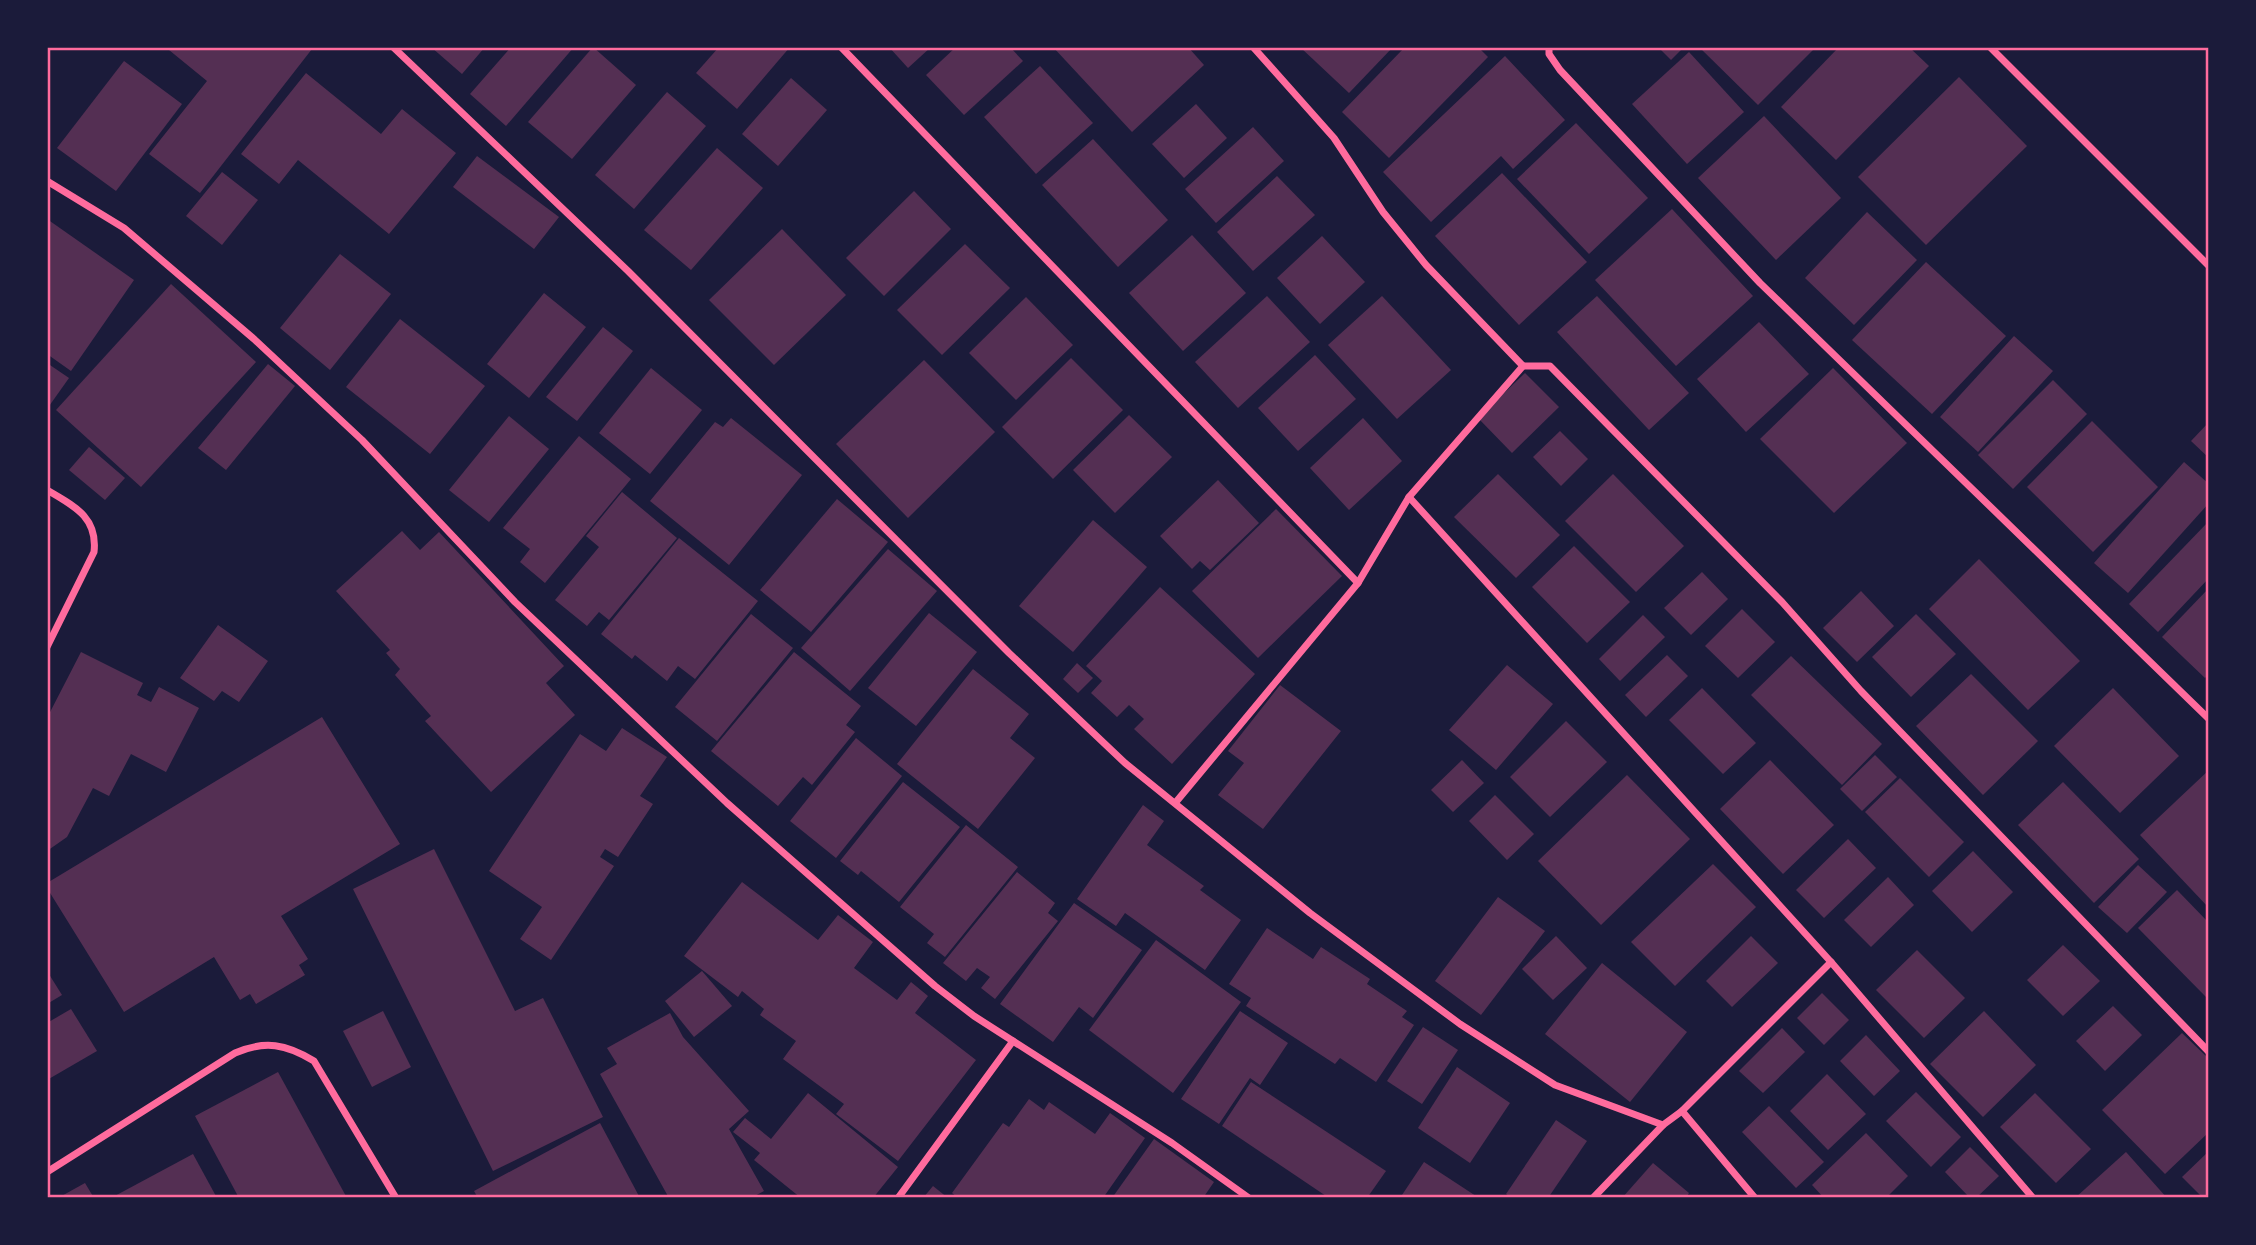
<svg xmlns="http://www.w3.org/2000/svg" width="2256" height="1245" font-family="'Varela Round',sans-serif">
<rect width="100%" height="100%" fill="#1b1b3a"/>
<!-- building -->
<g fill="#542f53">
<polygon points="171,47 312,49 200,193 149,154 207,81 169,50"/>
<polygon points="431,47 485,47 462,74"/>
<polygon points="511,47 574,47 506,126 470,94"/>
<polygon points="593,47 636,85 572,159 528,122"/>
<polygon points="719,47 790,47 737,109 696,73"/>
<polygon points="889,47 931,47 908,68"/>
<polygon points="956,47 1010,47 1023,61 964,115 926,75"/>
<polygon points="1053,47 1188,47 1204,65 1132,132"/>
<polygon points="1300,47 1393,47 1349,93"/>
<polygon points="1405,47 1478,47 1488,57 1389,158 1342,112"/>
<polygon points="1658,47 1684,47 1671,60"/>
<polygon points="1699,47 1816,47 1758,105"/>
<polygon points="1839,47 1909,47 1929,66 1836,160 1781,107"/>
<polygon points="1689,52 1744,112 1687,164 1632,104"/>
<polygon points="1505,56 1565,120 1513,169 1501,156 1431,222 1383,172"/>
<polygon points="124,61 182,104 116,191 57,148"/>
<polygon points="1040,66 1093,123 1036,174 984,117"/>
<polygon points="306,73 381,134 402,109 456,153 389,234 298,160 279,184 241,154"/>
<polygon points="1959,77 2027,146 1926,245 1858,177"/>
<polygon points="791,78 827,110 778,166 742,134"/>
<polygon points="667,92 706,126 634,209 595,175"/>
<polygon points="1196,104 1227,138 1184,178 1152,144"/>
<polygon points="1764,116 1841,198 1776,260 1698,178"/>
<polygon points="1576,123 1648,198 1589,254 1517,179"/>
<polygon points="1253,127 1284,161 1216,223 1185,189"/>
<polygon points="1093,139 1168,220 1118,267 1042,185"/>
<polygon points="717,148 763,188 691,270 644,230"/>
<polygon points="477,156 559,217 534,249 453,187"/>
<polygon points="222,172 258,200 222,245 186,216"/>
<polygon points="1502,173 1587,262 1519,325 1435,236"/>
<polygon points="1277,176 1315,215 1253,271 1217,232"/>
<polygon points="914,191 951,229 884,296 846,258"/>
<polygon points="1672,209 1753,296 1676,366 1595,280"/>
<polygon points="1867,212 1917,260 1854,325 1805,278"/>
<polygon points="47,219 134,280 71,371 47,354"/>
<polygon points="782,229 846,295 774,365 709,300"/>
<polygon points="1192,235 1246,293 1183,351 1129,293"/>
<polygon points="1322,236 1365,282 1320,324 1277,278"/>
<polygon points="965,244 1010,288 942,355 897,310"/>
<polygon points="340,254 391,294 330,370 280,328"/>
<polygon points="1926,262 2006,336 1932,414 1852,340"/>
<polygon points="171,284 256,362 141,487 56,410"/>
<polygon points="544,293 586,327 529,398 487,364"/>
<polygon points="1267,296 1310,342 1238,408 1195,362"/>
<polygon points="1382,296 1451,370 1397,419 1328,345"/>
<polygon points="1597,296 1689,393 1649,430 1557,332"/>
<polygon points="1026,297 1073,345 1016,400 969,353"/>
<polygon points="400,319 485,386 430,454 346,387"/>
<polygon points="1759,322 1809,374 1746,432 1697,379"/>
<polygon points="603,327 633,351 577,421 546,397"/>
<polygon points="2014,336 2053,371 1978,452 1940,417"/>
<polygon points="1315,355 1356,399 1298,451 1258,408"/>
<polygon points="1071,358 1123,410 1053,479 1002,427"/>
<polygon points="924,360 995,432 908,518 836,444"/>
<polygon points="47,363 69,378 47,409"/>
<polygon points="268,364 295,386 226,470 198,448"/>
<polygon points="651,368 702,410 650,474 599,433"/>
<polygon points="1833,368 1907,443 1834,513 1760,439"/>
<polygon points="1525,373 1559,407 1512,453 1478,418"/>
<polygon points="2053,380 2087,414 2013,489 1978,455"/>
<polygon points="1129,415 1172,457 1115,513 1073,470"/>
<polygon points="509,416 549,449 489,522 449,490"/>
<polygon points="731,418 802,475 729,565 650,501 715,422 723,427"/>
<polygon points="1363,418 1402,461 1349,510 1310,468"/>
<polygon points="2092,421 2158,487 2093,552 2027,487"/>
<polygon points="2209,422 2209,458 2191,441"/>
<polygon points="1560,431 1588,459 1561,486 1533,457"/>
<polygon points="579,436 631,479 545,583 520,562 530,549 503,528"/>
<polygon points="89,447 125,478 105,500 69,470"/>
<polygon points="2184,462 2209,484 2209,503 2128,593 2094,563"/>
<polygon points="1498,474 1560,535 1516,578 1454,517"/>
<polygon points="1613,474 1684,546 1636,592 1565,521"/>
<polygon points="1218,480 1259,523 1210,570 1200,561 1192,569 1160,536"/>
<polygon points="622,492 677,538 609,620 599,612 587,626 555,600 599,547 586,536"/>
<polygon points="837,499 888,542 811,632 760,590"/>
<polygon points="1276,509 1342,576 1258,658 1192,591"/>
<polygon points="1093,520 1147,567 1073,652 1019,606"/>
<polygon points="2209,521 2209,578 2158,632 2129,604"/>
<polygon points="402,531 420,550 439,532 564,666 546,683 575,715 491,792 425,721 431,716 395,675 400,669 386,653 390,650 336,591"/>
<polygon points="679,538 758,601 695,679 678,666 667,681 635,655 632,659 601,634"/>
<polygon points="1574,546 1630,602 1587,643 1532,587"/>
<polygon points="888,549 937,591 850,691 801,648"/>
<polygon points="1979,559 2080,661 2028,710 1929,609"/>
<polygon points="1702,572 1728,599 1691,635 1664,608"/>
<polygon points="1160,587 1255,674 1172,764 1134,729 1144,719 1129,705 1117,717 1091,693 1102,681 1086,666"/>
<polygon points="2209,588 2209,674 2205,678 2162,637"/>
<polygon points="1861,591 1894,626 1857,662 1823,628"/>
<polygon points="1742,609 1775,642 1738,678 1705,646"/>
<polygon points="929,613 977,652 916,726 868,688"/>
<polygon points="751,614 793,648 717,741 675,707"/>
<polygon points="1916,614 1956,654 1911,697 1872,657"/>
<polygon points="1643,615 1665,637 1620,681 1599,659"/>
<polygon points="218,625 268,661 239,702 222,691 214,701 180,678"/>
<polygon points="81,652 143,683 137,695 151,702 159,687 199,708 166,772 131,754 109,796 93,788 67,837 47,851 47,718"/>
<polygon points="794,652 861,706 846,725 855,732 812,785 803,777 778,806 711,751"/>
<polygon points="1667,655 1688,676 1646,717 1625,695"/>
<polygon points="1791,656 1882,744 1842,785 1751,695"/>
<polygon points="1077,663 1093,678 1078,693 1063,679"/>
<polygon points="1507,665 1553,704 1496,770 1449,730"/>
<polygon points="973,669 1029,714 1010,738 1035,758 978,829 897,764"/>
<polygon points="1971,674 2038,741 1983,795 1916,726"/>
<polygon points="1280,685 1341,731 1263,829 1218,795 1244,763 1228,751"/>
<polygon points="1702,688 1756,743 1723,774 1669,720"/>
<polygon points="2113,688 2179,756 2120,813 2054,746"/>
<polygon points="322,717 400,844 281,916 308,959 299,965 305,975 256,1004 250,994 240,1000 214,957 124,1012 47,888 47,883"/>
<polygon points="1566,721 1607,762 1550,817 1510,777"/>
<polygon points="622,728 667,757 640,796 653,804 618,857 605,849 600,857 614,866 551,960 520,939 542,907 489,871 580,734 606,751"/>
<polygon points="856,738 902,776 836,858 790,821"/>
<polygon points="1875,755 1897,777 1862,811 1840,789"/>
<polygon points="1462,760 1484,783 1453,812 1431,790"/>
<polygon points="1770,760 1834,825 1783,874 1720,809"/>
<polygon points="2209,770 2209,908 2140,835"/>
<polygon points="1627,775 1690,839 1601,925 1538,861"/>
<polygon points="1900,778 1964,842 1929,877 1865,812"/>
<polygon points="903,782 960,827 899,902 861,871 858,875 840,861"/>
<polygon points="2063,782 2139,859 2094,903 2018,825"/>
<polygon points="1495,795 1534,834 1507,860 1469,821"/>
<polygon points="1143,805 1164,821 1147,845 1204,886 1200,890 1241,920 1205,970 1125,913 1116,926 1077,899"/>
<polygon points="966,825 1018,867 945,957 927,943 934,934 900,907"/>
<polygon points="1848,839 1876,868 1824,918 1796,890"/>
<polygon points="434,849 515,1011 543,998 603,1117 493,1171 353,889"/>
<polygon points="1973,851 2013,892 1972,932 1932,891"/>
<polygon points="1713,864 1756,907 1675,986 1631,942"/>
<polygon points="2138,865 2167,892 2127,933 2098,907"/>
<polygon points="1017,872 1055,903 1048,913 1058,921 995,999 981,988 990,977 977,968 966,981 943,963"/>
<polygon points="1888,877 1914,905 1871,947 1844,920"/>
<polygon points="742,882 818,940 838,915 873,942 854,968 897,1000 911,982 928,996 915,1013 976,1060 898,1161 836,1114 844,1104 783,1059 796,1041 760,1015 764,1009 742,991 738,997 684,956"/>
<polygon points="2177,890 2209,923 2209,994 2206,997 2138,928"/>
<polygon points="1498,897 1545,931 1481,1015 1435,981"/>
<polygon points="1074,903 1142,950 1093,1018 1079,1007 1053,1042 1000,1004"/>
<polygon points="1267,928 1313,959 1321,947 1370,979 1367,984 1407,1011 1402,1017 1414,1025 1376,1082 1340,1058 1335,1064 1246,1006 1251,998 1229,984"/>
<polygon points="1556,936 1587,968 1553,1000 1522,969"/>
<polygon points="1751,936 1778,963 1732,1007 1706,981"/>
<polygon points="1156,940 1241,1002 1173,1093 1089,1030"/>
<polygon points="2063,945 2100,981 2063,1016 2027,980"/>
<polygon points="1917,950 1965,998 1924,1038 1876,990"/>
<polygon points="1602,963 1687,1032 1630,1102 1545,1034"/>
<polygon points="47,971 62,995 47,1004"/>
<polygon points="702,971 732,1006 694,1037 665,1001"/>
<polygon points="1822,993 1849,1020 1824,1045 1797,1018"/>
<polygon points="2113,1006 2142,1035 2105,1071 2076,1041"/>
<polygon points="71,1009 97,1051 47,1080 47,1023"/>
<polygon points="383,1011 411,1067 372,1087 343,1031"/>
<polygon points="1240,1011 1288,1043 1260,1085 1250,1078 1219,1124 1181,1099"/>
<polygon points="1984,1011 2036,1065 1983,1117 1930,1064"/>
<polygon points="670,1013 683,1037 749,1111 729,1129 764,1191 751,1198 669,1198 600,1074 617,1064 607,1048"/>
<polygon points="1423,1027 1458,1050 1422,1104 1387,1081"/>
<polygon points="1782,1028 1805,1052 1763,1093 1739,1071"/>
<polygon points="2182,1033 2209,1059 2209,1132 2165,1174 2102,1110"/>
<polygon points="1866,1035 1900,1071 1874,1096 1840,1061"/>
<polygon points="1457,1067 1510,1103 1470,1163 1418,1128"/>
<polygon points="278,1072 347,1198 239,1198 195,1116"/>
<polygon points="1827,1074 1866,1114 1828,1150 1790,1111"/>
<polygon points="1251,1082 1386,1171 1367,1198 1329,1198 1222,1126"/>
<polygon points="1916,1092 1961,1137 1931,1167 1886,1121"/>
<polygon points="808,1093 898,1167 873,1198 801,1198 754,1160 760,1153 733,1132 745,1118 771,1139"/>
<polygon points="2035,1093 2091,1149 2056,1183 2000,1127"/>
<polygon points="1029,1099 1044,1110 1049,1102 1095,1134 1110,1113 1145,1138 1103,1198 958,1198 952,1193 1003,1123 1009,1127"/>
<polygon points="1769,1106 1824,1162 1796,1188 1742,1132"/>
<polygon points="1556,1120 1587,1141 1548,1198 1511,1198 1506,1194"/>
<polygon points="600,1123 640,1198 478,1198 474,1191"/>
<polygon points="1866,1133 1908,1176 1886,1198 1824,1198 1812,1185"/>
<polygon points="1154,1139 1214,1182 1203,1198 1112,1198"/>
<polygon points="1970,1147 1999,1176 1976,1198 1970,1198 1945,1172"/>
<polygon points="2209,1151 2209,1198 2203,1198 2182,1177"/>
<polygon points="2126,1152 2167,1198 2075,1198"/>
<polygon points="193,1154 217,1198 111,1198"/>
<polygon points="1424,1162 1479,1198 1400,1198"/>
<polygon points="1653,1163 1689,1193 1686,1198 1622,1198"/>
<polygon points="85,1183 94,1198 58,1198"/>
<polygon points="933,1186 948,1198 923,1198"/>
</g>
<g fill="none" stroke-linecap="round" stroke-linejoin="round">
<!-- minor -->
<g stroke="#ff6b9d" stroke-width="7">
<polyline points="393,47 628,271 1009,653 1125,763 1310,913 1460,1024 1555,1085 1663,1125"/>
<polyline points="841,47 1358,583"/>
<polyline points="1253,47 1334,138 1383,212 1426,265 1523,366"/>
<polyline points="1549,47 1549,54 1560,70 1760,283 2209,719"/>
<polyline points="1990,47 2209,266"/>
<polyline points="47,181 124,228 254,339 362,440 515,602 727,803 935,986 974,1016 1172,1143 1249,1198"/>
<path d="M47,490C74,506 98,517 94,552L47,647"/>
<polyline points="1409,497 1831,962 2033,1198"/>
<polyline points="1176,802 1358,583 1409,497 1523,366 1550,366 1782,602 1861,691 2209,1052"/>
<polyline points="1682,1111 1755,1198"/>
<path d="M47,1172L235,1053C265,1040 286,1044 314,1061L396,1198"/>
<polyline points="898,1198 1013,1041"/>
<polyline points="1593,1198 1663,1125 1682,1111 1831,962"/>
</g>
</g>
<!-- border -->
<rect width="2256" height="1245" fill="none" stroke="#1b1b3a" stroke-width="98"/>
<rect x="49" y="49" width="2158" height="1147" fill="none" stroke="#ff6b9d" stroke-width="2.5"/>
</svg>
